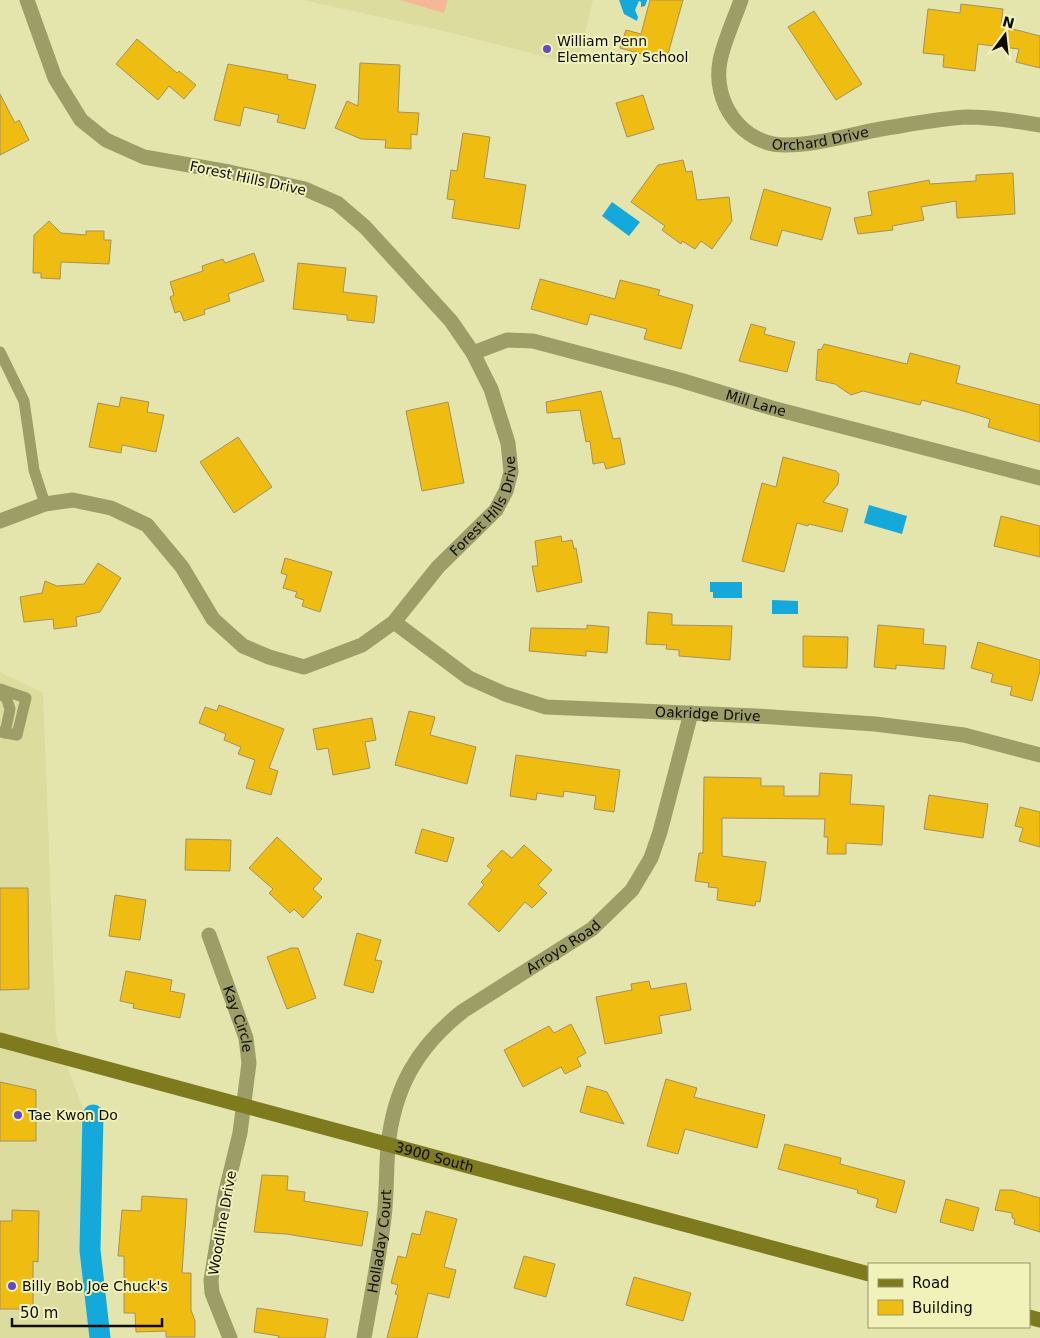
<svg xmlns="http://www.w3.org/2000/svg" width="1040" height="1338" font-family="'DejaVu Sans',sans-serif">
<rect width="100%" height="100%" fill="#e4e5ad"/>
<!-- built -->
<g fill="#dbdc9d">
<polygon points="303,0 593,0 577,65 448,32"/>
<polygon points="0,672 43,693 56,1036 83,1109 89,1338 0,1338"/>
</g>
<!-- pitch -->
<polygon fill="#f7b796" points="400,0 448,0 444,13"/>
<!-- water -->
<g fill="#15a9db">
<polygon points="619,0 647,0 647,1 645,6 641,7 641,2 639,1 635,10 638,17 637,21 624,14"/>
<polygon points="612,202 640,222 629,236 602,216"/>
<polygon points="869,505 907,516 902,534 864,523"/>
<polygon points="710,582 742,582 742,598 713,598 713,592 710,592"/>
<polygon points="772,600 798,601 798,614 772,614"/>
</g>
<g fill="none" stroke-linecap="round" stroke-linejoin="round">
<!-- canal -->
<polyline stroke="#15a9db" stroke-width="21" points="93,1115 90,1250 100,1338"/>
</g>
<!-- building -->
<g fill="#efbc11" stroke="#a4905e">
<polygon points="650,0 683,0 666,61 620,48 626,30 641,34"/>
<polygon points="961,4 1003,9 1001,26 1040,36 1040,68 1016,62 1019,49 978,44 975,71 943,67 944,55 923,53 928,9 960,13"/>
<polygon points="814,11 862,84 836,100 788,27"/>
<polygon points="137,39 177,73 179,71 196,85 184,99 169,86 158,100 116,64"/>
<polygon points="360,63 400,65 398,112 419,113 417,135 411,134 411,149 385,148 386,140 361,139 335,128 347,101 358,106"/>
<polygon points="228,64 288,75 287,79 316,85 305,129 277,122 279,115 244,107 240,126 214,120"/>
<polygon points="0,94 15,123 19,120 29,140 0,155"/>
<polygon points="643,95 654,129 627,137 616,103"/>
<polygon points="463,133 490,137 484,178 526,185 519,229 452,218 455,200 447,199 451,170 457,171"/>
<polygon points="683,160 686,172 692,171 697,200 729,197 732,221 712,249 701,241 695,249 682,241 681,244 662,230 665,226 631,202 658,165"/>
<polygon points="1013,173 1015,214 957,218 956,201 921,207 924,220 892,226 893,230 858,234 854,218 872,215 868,192 929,180 930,184 976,181 976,175"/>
<polygon points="764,189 831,208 822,240 782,230 777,246 750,239"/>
<polygon points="49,221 61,233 86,235 86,231 104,231 104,240 111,240 109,264 61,262 60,279 41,278 41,273 33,273 34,235"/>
<polygon points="254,253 264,281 228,294 230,301 204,310 205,314 184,321 180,311 175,313 170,297 174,295 170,282 203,271 202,266 223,259 225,263"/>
<polygon points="298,263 346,268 343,292 377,296 374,323 347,320 347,315 293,309"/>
<polygon points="540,279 615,299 620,280 660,290 658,295 693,305 681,349 644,339 647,329 590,314 587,325 531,309"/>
<polygon points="751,324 766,328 764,334 795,342 787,372 739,361"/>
<polygon points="824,344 907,364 910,353 960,366 956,383 1040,405 1040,442 988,427 990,419 967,412 922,400 920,405 863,391 851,395 835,384 816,380 818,349 821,350"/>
<polygon points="601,391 613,439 620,438 625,464 606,469 604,462 593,464 590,441 586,442 580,410 547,413 546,402"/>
<polygon points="121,397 149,402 147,412 164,415 156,452 122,445 121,453 89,447 98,403 119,407"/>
<polygon points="448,402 464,483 422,491 406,411"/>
<polygon points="238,437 272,487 234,513 200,462"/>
<polygon points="783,457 836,471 839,474 838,484 823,502 848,509 842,532 809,524 808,526 797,523 784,572 742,561 762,483 776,487"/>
<polygon points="1001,516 1040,526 1040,557 994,546"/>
<polygon points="561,536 562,542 572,540 574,549 576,548 582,582 537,592 532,566 538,566 535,541"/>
<polygon points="285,558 332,572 320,612 302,606 304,600 295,597 297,592 283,588 287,575 281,573"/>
<polygon points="98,563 121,578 100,612 76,617 77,626 54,629 53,619 24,622 20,597 42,593 45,581 57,586 84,584"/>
<polygon points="648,612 672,614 672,625 732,626 730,660 679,656 679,650 666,649 667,645 646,644"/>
<polygon points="587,625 609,627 607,653 586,651 586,656 529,651 531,628 587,629"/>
<polygon points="878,625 924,629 923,644 946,646 944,669 896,665 896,669 874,667"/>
<polygon points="803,636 848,637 847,668 803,667"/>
<polygon points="978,642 1040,660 1040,671 1032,701 1010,695 1012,687 991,682 993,674 971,668"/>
<polygon points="219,705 284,729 269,768 278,771 271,795 246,788 255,760 238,754 241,747 224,740 226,734 199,723 205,707 217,711"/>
<polygon points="409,711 435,717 430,735 476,747 467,784 395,765"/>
<polygon points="372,718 376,740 365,742 370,768 333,775 328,748 317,750 313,729"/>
<polygon points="516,755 620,770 614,812 594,809 596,796 564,791 563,797 537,793 536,800 510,796"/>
<polygon points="820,773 852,775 850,804 884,806 882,845 846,843 846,854 827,854 828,837 824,837 825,819 722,818 722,856 766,862 760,902 756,901 755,906 717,900 718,888 708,887 709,883 695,881 699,853 703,853 704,777 761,778 761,786 784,786 784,796 819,796"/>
<polygon points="929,795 988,804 983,838 924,829"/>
<polygon points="1020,807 1040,812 1040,847 1019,841 1023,828 1015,826"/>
<polygon points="422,829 454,838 447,862 415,853"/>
<polygon points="277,837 322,879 313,889 322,897 303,918 294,909 290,913 269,893 273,889 249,868"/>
<polygon points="186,839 231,840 230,871 185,870"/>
<polygon points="524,845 552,870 538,885 547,893 532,908 525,902 499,932 468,904 484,885 481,882 492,870 487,866 502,850 512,858"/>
<polygon points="0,888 28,888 29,989 0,990"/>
<polygon points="115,895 146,900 140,940 109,936"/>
<polygon points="357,933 381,940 375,960 382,961 373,993 344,985"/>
<polygon points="291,948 298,948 316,998 287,1009 267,957"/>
<polygon points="126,971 172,980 170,991 185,994 180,1018 133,1008 134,1004 120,1001"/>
<polygon points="649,981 651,989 686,983 691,1010 659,1016 662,1033 605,1044 596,997 632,990 631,984"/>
<polygon points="571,1024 586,1053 577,1058 581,1066 565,1074 561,1067 523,1087 504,1050 549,1026 554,1033"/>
<polygon points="666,1079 697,1088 694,1097 765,1115 757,1148 685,1129 678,1154 647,1146"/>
<polygon points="0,1082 36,1090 36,1141 0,1141"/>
<polygon points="587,1086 607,1092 624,1124 580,1112"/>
<polygon points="785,1144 841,1158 840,1164 905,1181 896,1213 876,1207 878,1199 857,1193 858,1190 778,1169"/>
<polygon points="262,1175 288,1176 287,1190 305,1192 304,1201 368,1212 362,1246 286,1234 254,1232"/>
<polygon points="1000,1190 1012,1190 1040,1198 1040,1232 1014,1224 1015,1219 1012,1218 1012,1213 995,1210"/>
<polygon points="142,1196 187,1199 182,1273 191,1273 191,1310 195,1321 195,1337 166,1337 166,1331 136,1332 135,1313 124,1313 124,1256 118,1256 122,1210 141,1211"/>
<polygon points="946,1199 979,1208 973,1231 940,1222"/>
<polygon points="12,1210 39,1211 38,1262 33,1261 33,1309 0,1309 0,1221 12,1221"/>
<polygon points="426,1211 457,1219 444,1267 456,1270 449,1298 428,1293 417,1338 387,1338 398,1295 395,1294 398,1285 391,1283 398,1256 406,1258 412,1233 420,1235"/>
<polygon points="524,1256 555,1264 546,1297 514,1288"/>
<polygon points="634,1277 691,1293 683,1321 626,1305"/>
<polygon points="257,1308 328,1319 325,1338 278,1338 279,1336 254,1332"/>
</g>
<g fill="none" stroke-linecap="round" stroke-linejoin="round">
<!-- lane -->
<g stroke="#9c9d67" stroke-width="11">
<polyline points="0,352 24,401 34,470 45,504"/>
<polyline points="0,689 26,698 17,735 0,732"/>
<polyline points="0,695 6,697 10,709 5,733"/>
</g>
<!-- street -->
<g stroke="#9c9d67" stroke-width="15">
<path id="s1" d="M741,0C734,20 724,41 720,61C712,102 742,145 785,145C821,145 857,132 893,127C917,123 944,118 968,117C992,117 1016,121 1040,125"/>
<path id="s2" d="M473,353L507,340L533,341L680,380L772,408L1040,478"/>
<path id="s3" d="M0,521L45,504L73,500L111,508L147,525L182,567L213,619L243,646L269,657L304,667L362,645L394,622L438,567L496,510L506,491L511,472L508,443L491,389L473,353L451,321L365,227L337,203L305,189L229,172L144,157L106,140L81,120L55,78L27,0"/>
<path id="s4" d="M394,622L469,678L505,694L546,707L757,716L875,724L964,735L1040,755"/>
<path id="s5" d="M209,935L246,1038L249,1063L240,1133L225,1195L211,1280L212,1293L230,1338"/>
<path id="s6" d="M364,1338C371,1298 379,1258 384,1218C387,1194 386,1170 388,1146C394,1088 417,1047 463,1011L592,929L632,890L651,858L660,832L691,713"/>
</g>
<!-- secondary -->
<g stroke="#7d7b1d" stroke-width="15">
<path id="s7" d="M0,1040L869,1274"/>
<polyline points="1029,1317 1040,1320"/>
</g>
</g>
<!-- markers -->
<g fill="#6549c2" stroke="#f1f2ba" stroke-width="2">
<circle cx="547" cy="49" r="5"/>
<circle cx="18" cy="1115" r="5"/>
<circle cx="12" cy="1286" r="5"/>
</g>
<g text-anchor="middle" stroke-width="4" stroke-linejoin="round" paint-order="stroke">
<!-- poi labels -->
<g font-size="14" fill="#0d0c00" stroke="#f1f2ba" text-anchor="start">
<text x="557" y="46">William Penn<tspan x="557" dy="16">Elementary School</tspan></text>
<text x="28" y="1120">Tae Kwon Do</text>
<text x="22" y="1291">Billy Bob Joe Chuck's</text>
</g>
<!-- street labels -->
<g font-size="14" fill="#0d0c00" stroke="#f1f2ba">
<text dy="5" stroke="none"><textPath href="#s1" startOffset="221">Orchard Drive</textPath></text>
<text transform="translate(248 178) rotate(12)" y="5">Forest Hills Drive</text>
<text dy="5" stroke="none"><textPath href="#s2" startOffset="294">Mill Lane</textPath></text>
<text dy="5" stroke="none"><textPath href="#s3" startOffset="626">Forest Hills Drive</textPath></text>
<text dy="5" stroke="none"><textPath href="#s4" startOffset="338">Oakridge Drive</textPath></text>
<text dy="5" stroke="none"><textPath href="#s6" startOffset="472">Arroyo Road</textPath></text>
<text dy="5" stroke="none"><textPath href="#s5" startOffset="89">Kay Circle</textPath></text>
<text dy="5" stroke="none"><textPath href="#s7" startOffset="450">3900 South</textPath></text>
<text transform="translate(222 1223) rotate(-80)" y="5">Woodline Drive</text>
<text dy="5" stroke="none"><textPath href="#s6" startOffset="98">Holladay Court</textPath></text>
</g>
</g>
<!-- legend -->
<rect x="868" y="1263" width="162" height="65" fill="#f1f2ba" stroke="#969670"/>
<rect x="878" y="1279" width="25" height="8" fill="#7d7b1d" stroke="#969670"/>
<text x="912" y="1288" font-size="15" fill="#0d0c00">Road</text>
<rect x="878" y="1300" width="25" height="15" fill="#efbc11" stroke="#969670"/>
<text x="912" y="1313" font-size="15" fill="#0d0c00">Building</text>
<!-- north arrow -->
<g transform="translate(1005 35) rotate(15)" stroke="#f1f2ba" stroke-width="4" paint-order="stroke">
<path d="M0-4L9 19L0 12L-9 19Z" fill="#0d0c00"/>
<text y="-8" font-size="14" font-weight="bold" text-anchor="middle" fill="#0d0c00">N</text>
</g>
<!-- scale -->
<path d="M12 1318v8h150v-8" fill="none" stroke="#0d0c00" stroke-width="2.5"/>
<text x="20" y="1318" font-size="15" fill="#0d0c00" stroke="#f1f2ba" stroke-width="4" paint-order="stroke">50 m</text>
</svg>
